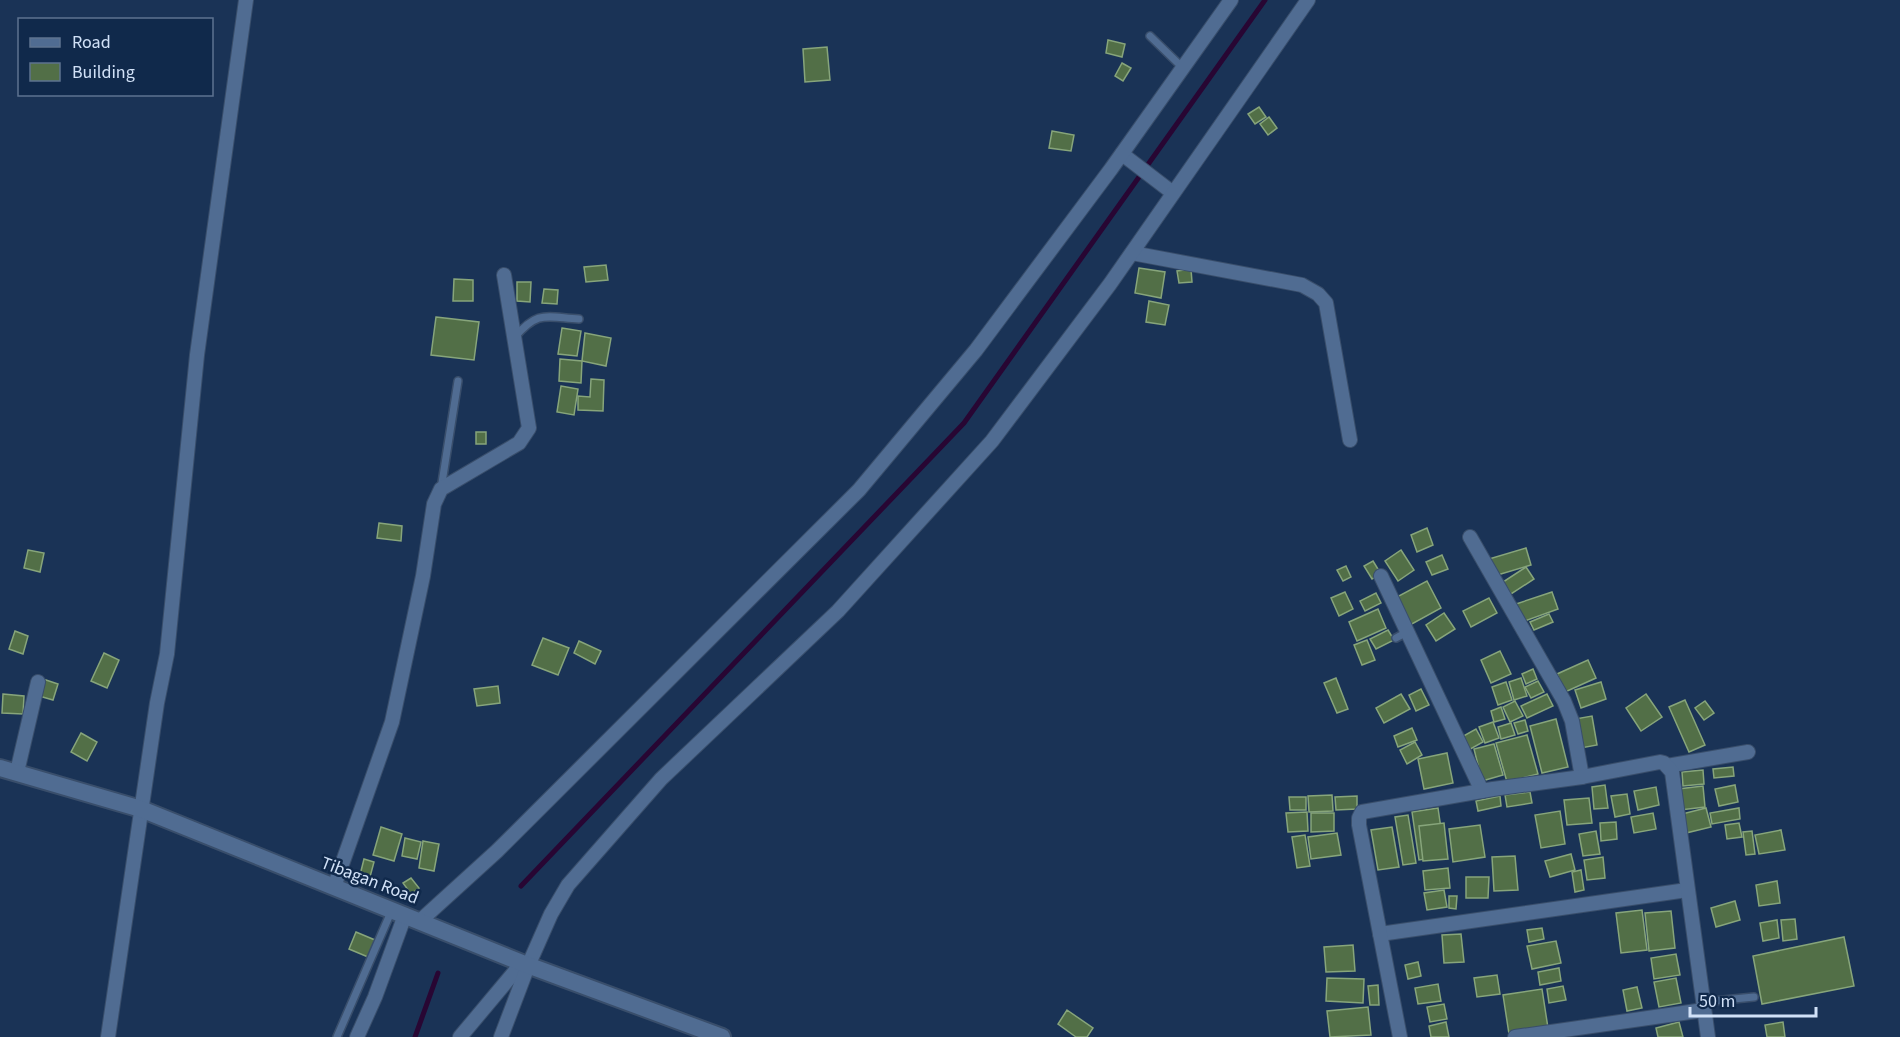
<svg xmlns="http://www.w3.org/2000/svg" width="1900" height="1037" font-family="'Source Sans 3',sans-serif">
<rect width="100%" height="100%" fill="#1a3356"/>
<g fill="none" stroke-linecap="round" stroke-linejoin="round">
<!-- stream -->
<g stroke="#280633" stroke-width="5">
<polyline points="521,886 964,423 1265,0"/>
<polyline points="415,1037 438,973"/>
</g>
</g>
<!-- building -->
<g fill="#526f47" stroke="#87a57b" stroke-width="1.5">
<polygon points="1108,40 1125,44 1122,57 1106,53"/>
<polygon points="827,47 830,80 805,82 803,49"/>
<polygon points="1122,63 1131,68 1123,81 1115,76"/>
<polygon points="1259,107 1266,117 1255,124 1248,114"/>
<polygon points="1269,117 1277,128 1268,135 1260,124"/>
<polygon points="1052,131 1074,135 1071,151 1049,148"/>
<polygon points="606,265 608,280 586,282 584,267"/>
<polygon points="1139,268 1165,272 1161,298 1135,293"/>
<polygon points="1191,269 1192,282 1179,283 1177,271"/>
<polygon points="454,279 473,280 473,301 453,301"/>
<polygon points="517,282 531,282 530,302 517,301"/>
<polygon points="544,289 558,290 557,304 542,303"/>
<polygon points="1149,301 1169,305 1165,325 1146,322"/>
<polygon points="436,317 479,322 474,360 431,355"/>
<polygon points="562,328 581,331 577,356 558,354"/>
<polygon points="585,333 611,338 606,366 582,361"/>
<polygon points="560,359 582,361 581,383 559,381"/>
<polygon points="591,379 604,380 603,411 578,410 578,396 590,397"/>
<polygon points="561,386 578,389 574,415 557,412"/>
<rect x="476" y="432" width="10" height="12"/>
<polygon points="379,523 402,526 401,541 377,538"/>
<polygon points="1427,528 1433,545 1417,552 1411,535"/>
<polygon points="1526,548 1531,565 1494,576 1489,559"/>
<polygon points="28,550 44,553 40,572 24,568"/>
<polygon points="1401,550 1414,570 1398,581 1385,561"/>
<polygon points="1442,555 1448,569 1432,575 1426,562"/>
<polygon points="1373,561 1381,574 1372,579 1364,566"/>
<polygon points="1346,566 1351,577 1343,581 1337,570"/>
<polygon points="1526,567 1534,579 1511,594 1503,582"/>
<polygon points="1427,581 1441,608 1410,625 1395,598"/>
<polygon points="1345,592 1353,609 1339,616 1331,598"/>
<polygon points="1552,592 1558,609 1522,622 1516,604"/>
<polygon points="1376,593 1381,603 1365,611 1360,601"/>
<polygon points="1489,598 1497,613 1471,627 1463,611"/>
<polygon points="1378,609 1386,628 1357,641 1349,622"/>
<polygon points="1444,613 1455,629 1436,641 1426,625"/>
<polygon points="1549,614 1553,622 1534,630 1530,622"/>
<polygon points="1388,630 1394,640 1376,649 1370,639"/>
<polygon points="15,631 28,636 23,654 9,649"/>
<polygon points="543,638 569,648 558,675 532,665"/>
<polygon points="1367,640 1375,660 1362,665 1354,645"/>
<polygon points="579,641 601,651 595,664 574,653"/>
<polygon points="1500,651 1511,674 1491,683 1481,660"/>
<polygon points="104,653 119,660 107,688 91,681"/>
<polygon points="1588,660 1596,678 1565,692 1557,674"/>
<polygon points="1533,669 1537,679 1526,684 1522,674"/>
<polygon points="1336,678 1348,709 1337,713 1324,683"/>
<polygon points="1521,678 1527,696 1514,700 1509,682"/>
<polygon points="43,679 58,684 53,700 39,696"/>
<polygon points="1538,681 1544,692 1531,698 1525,687"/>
<polygon points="1506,682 1512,700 1498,705 1492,687"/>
<polygon points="1601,682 1606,699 1581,708 1575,690"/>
<polygon points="498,686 500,703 477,706 474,689"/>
<polygon points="1421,689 1429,705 1416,711 1409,695"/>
<polygon points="3,694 24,696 23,714 2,713"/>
<polygon points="1401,694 1410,709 1384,723 1376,708"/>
<polygon points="1547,694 1553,706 1527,718 1521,706"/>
<polygon points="1646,694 1662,717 1641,731 1626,708"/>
<polygon points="1685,700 1705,745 1689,752 1669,707"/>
<polygon points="1515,701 1523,716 1510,722 1503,707"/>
<polygon points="1705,701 1714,713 1704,720 1695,708"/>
<polygon points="1501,707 1505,719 1494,722 1491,711"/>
<polygon points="1592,716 1597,745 1581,748 1575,719"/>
<polygon points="1556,719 1568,767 1542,773 1530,726"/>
<polygon points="1525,720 1528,731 1518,734 1514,723"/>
<polygon points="1493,722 1499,738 1485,743 1479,727"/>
<polygon points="1511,723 1515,735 1501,739 1498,727"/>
<polygon points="1412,728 1417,740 1398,747 1394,736"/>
<polygon points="1476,729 1483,742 1465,752 1458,739"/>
<polygon points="81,733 97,742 87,761 71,752"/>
<polygon points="1527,735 1538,774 1507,782 1496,743"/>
<polygon points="1415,742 1422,755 1407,764 1400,750"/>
<polygon points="1494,744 1503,775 1482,781 1474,749"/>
<polygon points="1447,753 1453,783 1424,789 1418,759"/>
<polygon points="1733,767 1734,776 1714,778 1713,769"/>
<polygon points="1703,770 1704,784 1683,786 1682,772"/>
<polygon points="1605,785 1608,808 1594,809 1592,787"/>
<polygon points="1735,785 1738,802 1719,806 1715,789"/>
<polygon points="1703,786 1705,807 1680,810 1678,789"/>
<polygon points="1656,787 1659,805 1638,810 1634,791"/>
<polygon points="1530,792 1532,803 1507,807 1505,795"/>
<polygon points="1627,794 1630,814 1615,817 1611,796"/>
<polygon points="1332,795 1333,811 1309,812 1308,796"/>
<polygon points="1357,796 1357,809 1336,810 1335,797"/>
<polygon points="1500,796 1501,806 1478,811 1476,801"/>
<polygon points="1289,797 1306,797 1306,810 1290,810"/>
<polygon points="1589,798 1592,823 1567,825 1564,800"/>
<polygon points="1438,808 1445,856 1419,860 1412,812"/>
<polygon points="1706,808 1711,827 1686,833 1682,814"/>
<polygon points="1739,808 1740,819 1712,824 1710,813"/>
<polygon points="1560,811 1565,844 1541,848 1535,815"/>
<polygon points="1307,812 1308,831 1288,832 1286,813"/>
<polygon points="1311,813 1334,813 1334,831 1311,832"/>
<polygon points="1653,813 1656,829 1634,833 1631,817"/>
<polygon points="1408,815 1416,863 1403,865 1395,817"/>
<polygon points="1616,822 1617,839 1601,841 1600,823"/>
<polygon points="1444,823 1448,859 1423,861 1419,826"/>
<polygon points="1739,823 1742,837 1727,839 1725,825"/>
<polygon points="1480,825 1485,857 1453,862 1449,829"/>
<polygon points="381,827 402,834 394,861 373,855"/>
<polygon points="1392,827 1399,867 1378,870 1371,830"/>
<polygon points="1781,830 1785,850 1759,854 1755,835"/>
<polygon points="1596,831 1600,854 1583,856 1579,834"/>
<polygon points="1752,831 1755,854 1746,855 1743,832"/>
<polygon points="1337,833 1341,855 1311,859 1308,837"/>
<polygon points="1305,835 1310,866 1297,868 1292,837"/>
<polygon points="405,838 421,842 417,859 402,856"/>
<polygon points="423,841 439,844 434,871 419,868"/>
<polygon points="1571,854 1575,870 1550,877 1545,861"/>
<polygon points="1515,856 1518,890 1494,891 1492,857"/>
<polygon points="1603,857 1605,878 1587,880 1584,860"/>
<polygon points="364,859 374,862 370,877 360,875"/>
<polygon points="1448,868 1450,888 1425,890 1423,871"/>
<polygon points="1581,870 1584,890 1575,892 1572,872"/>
<polygon points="1466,877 1489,877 1488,898 1466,898"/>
<polygon points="411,878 419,888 411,894 403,883"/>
<polygon points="1777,881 1780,903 1759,906 1756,885"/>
<polygon points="1444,890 1447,907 1427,910 1424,893"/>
<polygon points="1449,896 1457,896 1456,909 1449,908"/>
<polygon points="1735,901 1740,920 1716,927 1711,908"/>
<polygon points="1642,910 1647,950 1621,953 1616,913"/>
<polygon points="1671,911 1675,948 1649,951 1645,913"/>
<polygon points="1795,919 1797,939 1783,941 1781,920"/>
<polygon points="1777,920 1779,938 1763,941 1760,923"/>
<polygon points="1542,928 1544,939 1529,942 1527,930"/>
<polygon points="356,932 375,940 368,957 349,949"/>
<polygon points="1461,934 1464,962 1444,963 1442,935"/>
<polygon points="1844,937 1854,986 1762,1004 1753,956"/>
<polygon points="1556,941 1561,963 1532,969 1527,946"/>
<polygon points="1353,945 1355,971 1326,972 1324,947"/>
<polygon points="1676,954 1680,975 1654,979 1651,958"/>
<polygon points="1418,962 1421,976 1408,979 1405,965"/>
<polygon points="1559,968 1561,981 1540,985 1538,972"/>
<polygon points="1497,975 1500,994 1477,997 1474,978"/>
<polygon points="1327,978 1364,979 1363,1003 1326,1001"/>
<polygon points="1676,978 1681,1003 1659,1007 1654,982"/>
<polygon points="1438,984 1441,1001 1418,1004 1415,988"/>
<polygon points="1378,985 1379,1005 1370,1005 1368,986"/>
<polygon points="1563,986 1566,1000 1549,1003 1547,989"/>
<polygon points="1637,987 1642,1008 1627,1011 1623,990"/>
<polygon points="1542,989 1548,1028 1509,1034 1503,995"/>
<polygon points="1444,1004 1447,1019 1430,1022 1427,1007"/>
<polygon points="1368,1007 1371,1035 1330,1037 1327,1011"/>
<polygon points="1067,1010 1093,1028 1087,1037 1076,1037 1058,1024"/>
<polygon points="1446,1022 1449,1037 1431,1037 1429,1026"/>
<polygon points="1679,1022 1683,1037 1658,1037 1656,1028"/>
<polygon points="1783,1022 1785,1037 1767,1037 1765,1025"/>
</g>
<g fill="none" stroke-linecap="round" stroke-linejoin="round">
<defs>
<g id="service">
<polyline points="1150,36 1183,68"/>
<path d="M515,337C538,310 546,317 579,319"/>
<polyline points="441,489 458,381"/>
<polyline points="1396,638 1407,632"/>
<polyline points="1703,1002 1754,997"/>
<polyline points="337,1037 391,912"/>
</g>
<g id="minor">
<polyline points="1122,154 1173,193"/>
<polyline points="1132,253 1302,285 1318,294 1326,303 1350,440"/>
<polyline points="1470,537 1564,701 1572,721 1582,777"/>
<polyline points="1381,576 1482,791"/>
<polyline points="1667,766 1748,752"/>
<polyline points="17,772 38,682"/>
<polyline points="334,887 392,722 423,576 434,504 441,489 519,443 529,428 504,275"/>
<polyline points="420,921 497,851 859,490 976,350 1111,169 1231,0"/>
<polyline points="1380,934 1687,890"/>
<polyline points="108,1037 157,703 167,654 197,355 246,0"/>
<polyline points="357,1037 375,997 405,915"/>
<polyline points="460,1037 522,963"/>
<polyline points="501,1037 528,966 551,914 568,885 661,779 838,611 992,441 1110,284 1308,0"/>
<polyline points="1400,1037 1359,825 1359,818 1362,812 1493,789 1582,777 1660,762 1664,763 1672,772 1708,1037"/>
<polyline points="1515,1037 1704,1010"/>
</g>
<polyline id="secondary" points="0,768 141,809 522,963 722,1037"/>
</defs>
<!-- service casing -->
<use href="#service" stroke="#394e6b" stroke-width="10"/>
<!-- minor casing -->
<use href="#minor" stroke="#394e6b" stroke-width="16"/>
<!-- secondary casing -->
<use href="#secondary" stroke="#394e6b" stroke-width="20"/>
<!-- service -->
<use href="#service" stroke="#506c92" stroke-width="7"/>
<!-- minor -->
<use href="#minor" stroke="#506c92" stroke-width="14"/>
<!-- secondary -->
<use href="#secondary" stroke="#506c92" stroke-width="16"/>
</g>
<g text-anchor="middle" stroke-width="5" stroke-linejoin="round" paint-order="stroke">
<!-- street labels -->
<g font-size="18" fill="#d1e1f7" stroke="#10294b">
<text transform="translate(370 880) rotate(21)" y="6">Tibagan Road</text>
</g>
</g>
<!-- legend -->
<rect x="18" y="18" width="195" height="78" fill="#10294b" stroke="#5d7390" stroke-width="1.5"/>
<rect x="30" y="38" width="30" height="9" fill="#506c92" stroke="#5d7390" stroke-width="1.5"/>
<text x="72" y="48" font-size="18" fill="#d1e1f7">Road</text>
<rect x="30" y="63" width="30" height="18" fill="#526f47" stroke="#5d7390" stroke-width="1.5"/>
<text x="72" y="78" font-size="18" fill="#d1e1f7">Building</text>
<!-- scale -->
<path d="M1690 1007v9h126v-9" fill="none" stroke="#d1e1f7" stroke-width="3"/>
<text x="1699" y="1007" font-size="18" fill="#d1e1f7" stroke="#10294b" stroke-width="4.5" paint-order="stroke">50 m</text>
</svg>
